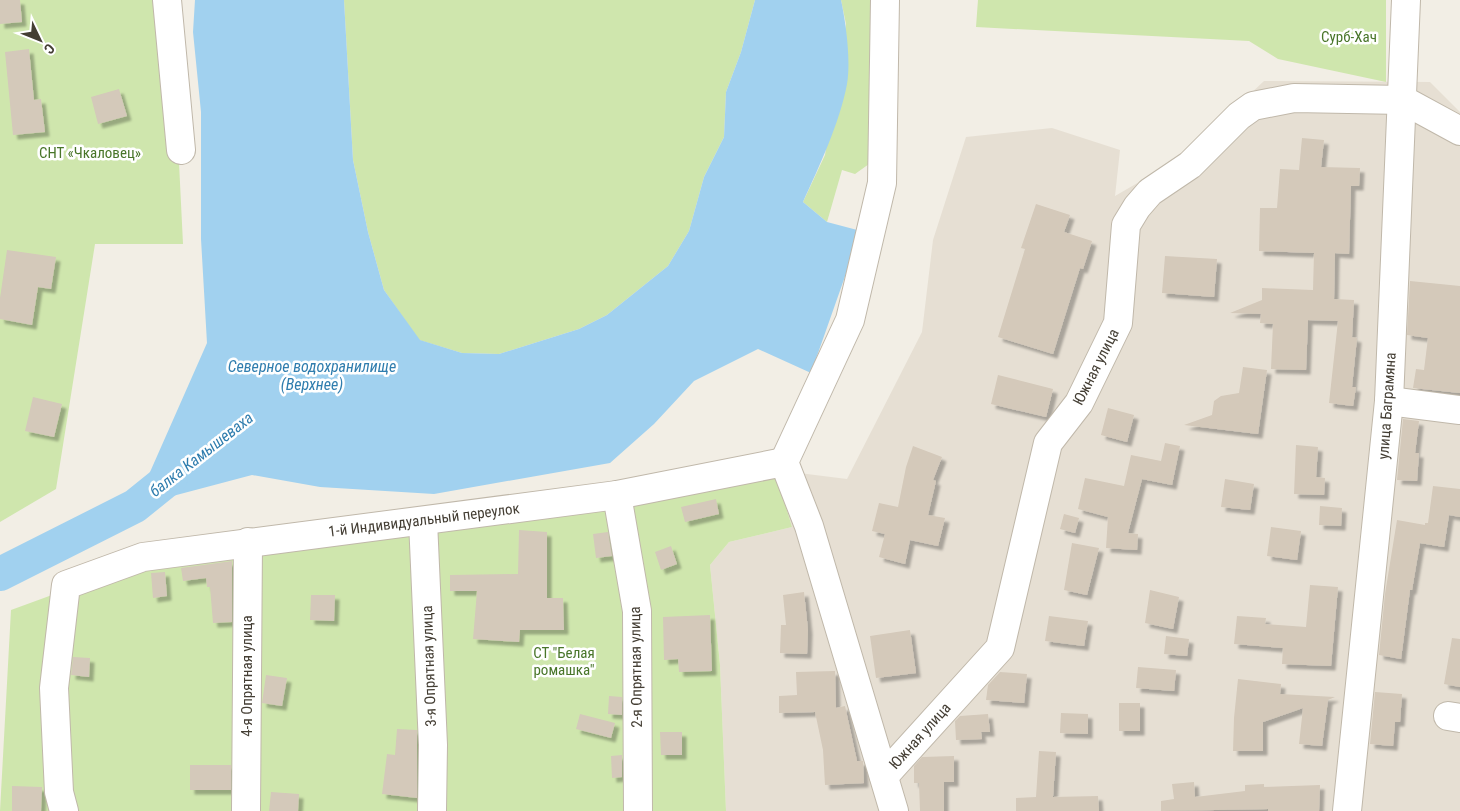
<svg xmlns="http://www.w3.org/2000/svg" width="1460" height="811" font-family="'Roboto Condensed',sans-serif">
<defs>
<filter id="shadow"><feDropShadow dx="4.5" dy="4.5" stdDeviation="1" flood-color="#0004"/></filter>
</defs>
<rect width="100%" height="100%" fill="#f2eee5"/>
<!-- residential -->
<polygon fill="#e6dfd3" points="1264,81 1430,82 1460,112 1460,811 726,811 720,665 710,565 729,542 792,527 775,470 847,479 922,332 933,240 966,137 1052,128 1120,150 1115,196 1184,156"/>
<!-- green -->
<g fill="#cfe6ad">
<polygon points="0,0 171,0 183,244 95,244 56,489 0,522"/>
<polygon points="344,0 755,0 741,52 726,92 724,137 704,177 689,231 668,266 607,315 579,329 499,354 462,353 419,340 384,290 368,232 353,160"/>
<polygon points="841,0 881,0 876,159 855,174 842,170 827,222 803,202 825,155 846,24"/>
<polygon points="978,0 1386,0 1386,82 1278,59 1249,41 976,27"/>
<polygon points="775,470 792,527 729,542 710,565 720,665 726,811 0,811 11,610 145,561"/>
</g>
<!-- water -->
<path fill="#a1d1ef" d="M195,0H344L353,160L368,232L384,290L420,340L462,353L499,354L579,329L607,315L668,266L689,231L704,177L724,137L726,92L741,52L755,0H841C846,23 851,61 847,84C840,122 819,167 803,202L827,222L861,231L811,373L758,349L694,381L654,424L610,463L434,494L320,487L252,475L135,506L207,343L201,239V112L193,32Z"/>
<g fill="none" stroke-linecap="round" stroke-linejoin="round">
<!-- river -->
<polyline stroke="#a1d1ef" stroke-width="34" points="0,574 135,506 171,477"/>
</g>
<!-- building -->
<g fill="#d4c9ba" filter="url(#shadow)">
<polygon points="0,0 20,0 22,22 0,24"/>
<polygon points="29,49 34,100 41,99 45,132 13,135 5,52"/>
<polygon points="119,89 127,116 98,124 91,97"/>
<polygon points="1302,138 1324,140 1321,167 1360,168 1359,186 1351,186 1349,254 1335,253 1334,299 1354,300 1352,337 1357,338 1352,387 1356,387 1353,406 1329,403 1338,321 1308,320 1306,370 1271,369 1273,324 1260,323 1261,314 1230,313 1262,300 1262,288 1313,290 1314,253 1259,251 1260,208 1277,208 1280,169 1299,170"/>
<polygon points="1036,204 1070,215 1064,232 1092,241 1083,269 1080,268 1053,354 998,337 1025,249 1021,248"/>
<polygon points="7,250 56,257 51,289 38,287 32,325 0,319 0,298"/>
<polygon points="1165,256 1217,259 1214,297 1162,293"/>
<polygon points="1410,281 1460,286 1460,393 1413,388 1416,369 1424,370 1428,338 1407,335"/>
<polygon points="1243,367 1267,370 1258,434 1184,425 1212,415 1214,401 1221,396 1239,393"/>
<polygon points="998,375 1053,389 1046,417 991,404"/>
<polygon points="33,397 62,404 54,437 25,431"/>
<polygon points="1108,408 1134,415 1127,442 1101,435"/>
<polygon points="1403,419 1419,421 1415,453 1419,453 1417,481 1397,480"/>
<polygon points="1165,443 1180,446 1172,485 1142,479 1128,533 1138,534 1137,550 1106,548 1108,517 1078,509 1085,478 1124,486 1131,455 1161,461"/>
<polygon points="1296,445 1318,447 1316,477 1325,478 1324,495 1294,494"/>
<polygon points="913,446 942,457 933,480 936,481 928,515 945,518 938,546 910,540 905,564 879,557 885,534 872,531 879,503 898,507 906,467"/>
<polygon points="1225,479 1254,484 1250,510 1221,507"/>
<polygon points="1433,486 1460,489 1460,517 1449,515 1444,547 1420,543 1412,590 1410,590 1401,659 1379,655 1385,594 1397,520 1425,525 1425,523 1428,523"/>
<polygon points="716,499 719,514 685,522 681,507"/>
<polygon points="1320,506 1342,508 1341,526 1319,525"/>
<polygon points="1064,514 1079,518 1075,533 1060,529"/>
<polygon points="1271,527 1301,531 1297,560 1267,556"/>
<polygon points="519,530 547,532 547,598 563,598 564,630 520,630 519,642 473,639 477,591 450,591 450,575 518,574"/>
<polygon points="608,532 612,556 596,558 593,534"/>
<polygon points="1072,543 1099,548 1087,595 1064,590"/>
<polygon points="671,546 677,564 661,570 655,552"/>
<polygon points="232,561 232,622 213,623 210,587 207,587 206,578 183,581 181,568"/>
<polygon points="165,572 167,596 153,598 151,573"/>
<polygon points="1310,585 1338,587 1331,666 1282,664 1283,648 1234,644 1237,616 1266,618 1265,624 1306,627"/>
<polygon points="1150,590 1179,597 1173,629 1145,623"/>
<polygon points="804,592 808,630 807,654 780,653 781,625 786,625 783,595"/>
<polygon points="311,595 335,595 334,621 310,620"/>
<polygon points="710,615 712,671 679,672 678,659 664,660 663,617"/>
<polygon points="1049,616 1088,621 1084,646 1045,641"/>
<polygon points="910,630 916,673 876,678 870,636"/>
<polygon points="1166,636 1189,639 1187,656 1164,654"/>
<polygon points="1452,638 1460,639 1460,687 1444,684"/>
<polygon points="73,657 90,658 89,677 71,675"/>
<polygon points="1138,667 1176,670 1174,691 1136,688"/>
<polygon points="835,671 836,708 845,706 857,761 863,761 864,783 825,785 823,750 815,712 779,713 779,696 797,695 796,672"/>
<polygon points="1000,672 1027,674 1024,703 986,700 988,685"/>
<polygon points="266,675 287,678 282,706 262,703"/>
<polygon points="1238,679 1281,684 1280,694 1335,697 1328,700 1322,746 1299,744 1303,708 1263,722 1263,751 1233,751 1234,718"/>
<polygon points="1375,692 1402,694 1400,722 1395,722 1393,746 1370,744"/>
<polygon points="609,696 622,697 622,715 608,714"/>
<rect x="1119" y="703" width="21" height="28"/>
<polygon points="1061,713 1088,714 1088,734 1060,733"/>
<polygon points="580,714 615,723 611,738 576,729"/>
<polygon points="988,714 990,732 981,732 982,739 956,740 955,721 960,716"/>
<polygon points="397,729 417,730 417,798 382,794 387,754 395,755"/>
<polygon points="660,732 682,732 682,755 661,755"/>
<polygon points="1039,751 1056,752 1053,797 1098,796 1099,811 1016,811 1016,798 1036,797"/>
<polygon points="622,755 622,777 612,778 611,756"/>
<polygon points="954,756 954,782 944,782 944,811 920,811 919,783 914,783 914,766 922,757"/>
<rect x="190" y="765" width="41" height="25"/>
<polygon points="1194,782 1195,797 1245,791 1245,785 1264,784 1264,787 1320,785 1319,811 1268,811 1268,809 1161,811 1161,801 1174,799 1172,784"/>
<polygon points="12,786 42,787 41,811 12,811"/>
<polygon points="271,792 299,794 298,811 269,811"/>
</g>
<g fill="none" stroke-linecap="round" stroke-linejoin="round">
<defs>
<g id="minor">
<polyline points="167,0 181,150"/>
<polyline points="885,0 882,183 850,320 784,462 809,526 894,811"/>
<polyline points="1389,401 1460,410"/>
<polyline points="617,495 637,611 638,811"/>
<polyline points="423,521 433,745 432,811"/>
<polyline points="1448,716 1460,718"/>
<polyline points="884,776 1000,648 1048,443 1079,403 1118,323 1126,225 1137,207 1150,192 1190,165 1239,116 1253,106 1294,98 1403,100 1460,131"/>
<polyline points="64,811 59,792 54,688 66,585 143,557 617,495 784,462"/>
<polyline points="246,811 248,542"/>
<polyline points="1347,811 1389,401 1406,0"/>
</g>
</defs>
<!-- minor casing -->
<use href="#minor" stroke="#c0b8aa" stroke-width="30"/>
<!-- minor -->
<use href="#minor" stroke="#fff" stroke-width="28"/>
</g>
<g text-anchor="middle" stroke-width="5" stroke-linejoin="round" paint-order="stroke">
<!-- park labels -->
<g font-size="15" fill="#487529" stroke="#fff">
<text x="1349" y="42">Сурб-Хач</text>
<text x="90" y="158">СНТ «Чкаловец»</text>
<text x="564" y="658">СТ "Белая<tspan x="564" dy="17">ромашка"</tspan></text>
</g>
<!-- street labels -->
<g font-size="15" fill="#443e34" stroke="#fff">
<text transform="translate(1096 367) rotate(-63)" y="5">Южная улица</text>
<text transform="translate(1387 406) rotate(-86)" y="5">улица Баграмяна</text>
<text transform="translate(424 520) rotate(-7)" y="5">1-й Индивидуальный переулок</text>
<text transform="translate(429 666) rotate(-92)" y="5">3-я Опрятная улица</text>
<text transform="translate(636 667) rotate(-91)" y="5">2-я Опрятная улица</text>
<text transform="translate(247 676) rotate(-90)" y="5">4-я Опрятная улица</text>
<text transform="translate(920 736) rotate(-48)" y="5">Южная улица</text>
</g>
<!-- water labels -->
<g font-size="16" font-style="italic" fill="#2f7dae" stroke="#fff">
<text x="312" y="372">Северное водохранилище<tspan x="312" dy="18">(Верхнее)</tspan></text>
<text transform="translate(201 454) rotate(-38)" y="6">балка Камышеваха</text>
</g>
</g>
<!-- north arrow -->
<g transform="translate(40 40) rotate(133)" stroke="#ffffff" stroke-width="4" paint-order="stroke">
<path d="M0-4L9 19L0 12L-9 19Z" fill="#443e34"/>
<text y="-8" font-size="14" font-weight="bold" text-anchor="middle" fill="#443e34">С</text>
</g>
</svg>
